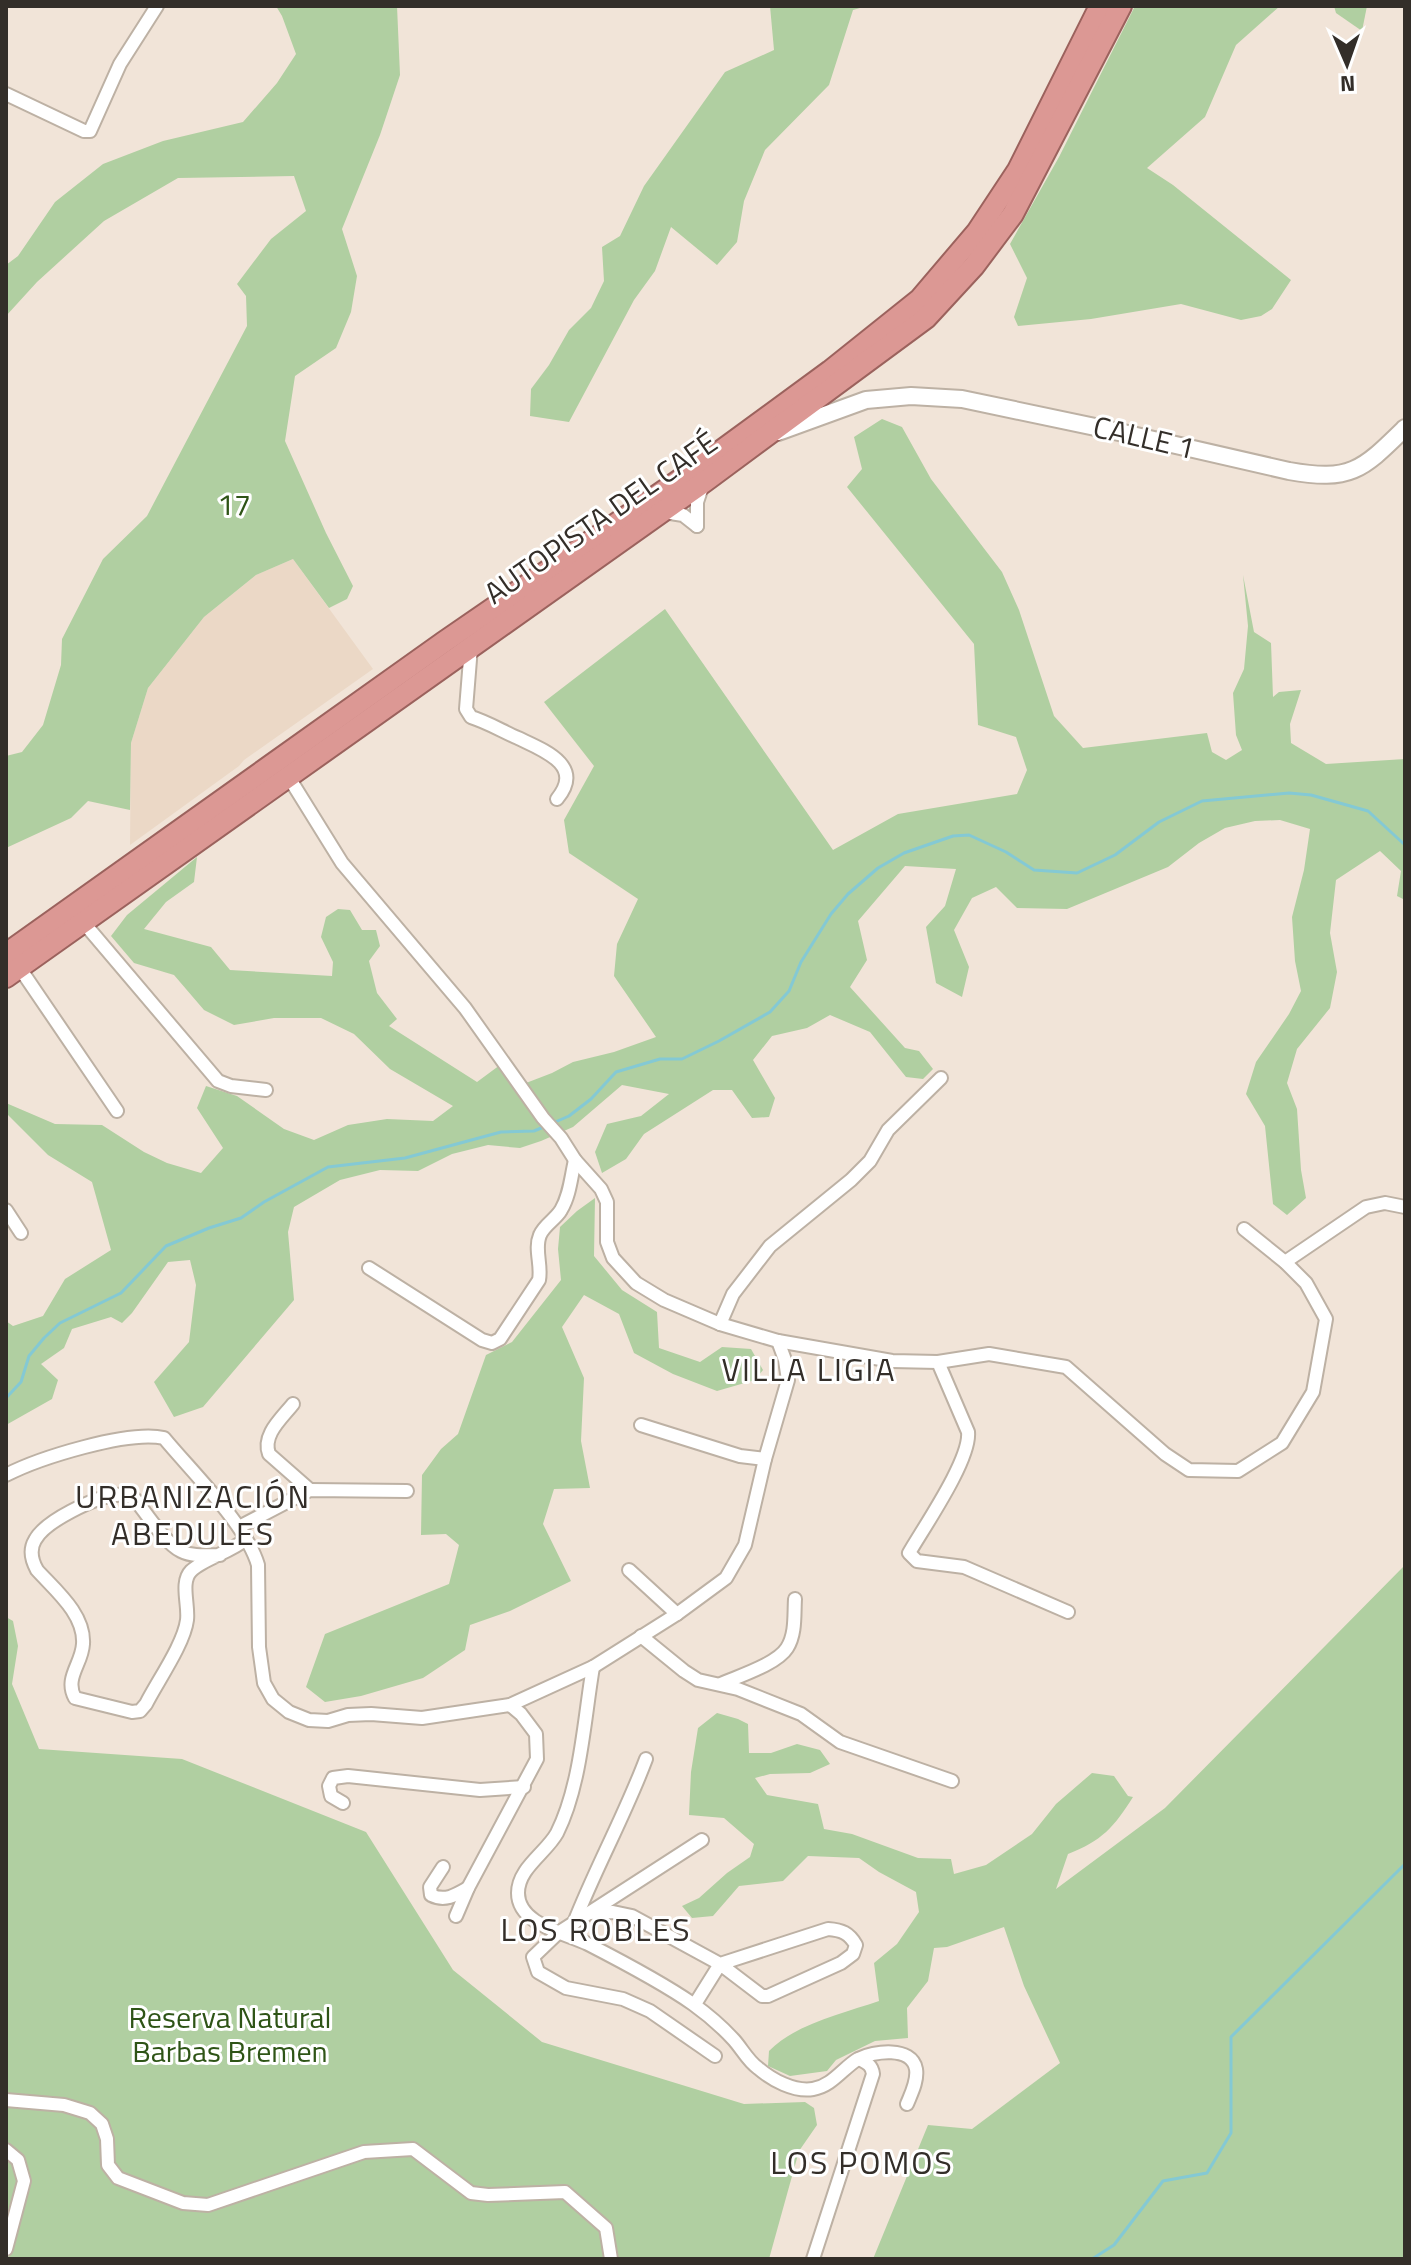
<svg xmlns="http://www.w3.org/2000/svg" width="1411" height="2265" font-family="'Titillium Web',sans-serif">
<rect width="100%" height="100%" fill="#f1e4d8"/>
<!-- built -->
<polygon fill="#ebd8c6" points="293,559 373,669 244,760 239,766 130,845 131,743 148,688 204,617 256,575"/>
<!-- green -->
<g fill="#b0cfa1">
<polygon points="276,6 397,6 400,75 380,135 342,229 357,276 351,312 336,348 295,376 285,441 326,533 353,586 347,599 329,608 293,559 256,575 204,617 148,688 131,743 130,810 88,801 71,818 6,848 6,756 22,752 43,725 61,665 62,639 103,559 147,516 247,326 246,296 237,284 271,239 306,211 294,176 178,178 104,221 37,282 6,316 6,265 18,256 55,202 103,164 163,141 243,122 277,83 296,54 282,16"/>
<polygon points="770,6 867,6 853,10 829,85 765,150 744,201 737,242 717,265 671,227 655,271 634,300 569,422 530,416 531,389 549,365 569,330 591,308 604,281 602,247 620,236 644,186 725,72 774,50"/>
<polygon points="1135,6 1280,6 1236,45 1205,117 1147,168 1173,185 1291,280 1272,309 1261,316 1241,320 1181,304 1091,319 1018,326 1014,317 1027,278 1010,244 1059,157"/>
<polygon points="1334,6 1367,6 1362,31 1336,13"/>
<polygon points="882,419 902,427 931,479 1002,572 1019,610 1054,716 1083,748 1207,733 1212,752 1226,760 1242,750 1236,735 1233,693 1244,669 1248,626 1243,575 1254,632 1271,643 1273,697 1279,692 1301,690 1290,724 1291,743 1326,764 1405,759 1405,900 1397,896 1401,871 1380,851 1336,880 1330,933 1337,972 1330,1008 1297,1049 1287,1083 1297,1109 1301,1170 1306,1198 1287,1215 1273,1204 1265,1126 1246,1094 1256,1062 1289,1014 1301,991 1295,961 1292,917 1304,870 1310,829 1280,820 1255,821 1225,828 1199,843 1168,867 1067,909 1017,908 996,887 972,898 954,930 969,967 962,997 936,983 926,927 945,906 956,869 905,866 858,921 867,960 850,987 905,1048 919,1051 933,1069 923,1079 906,1077 870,1032 830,1015 807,1028 772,1036 753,1060 775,1098 769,1117 752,1118 732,1090 713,1090 644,1134 626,1159 602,1173 595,1152 607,1124 641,1116 669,1094 622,1085 573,1127 541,1141 520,1148 488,1145 452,1154 418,1171 380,1170 340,1180 294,1207 288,1232 294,1300 203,1407 174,1417 154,1382 189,1342 196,1285 190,1260 168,1262 132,1313 122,1323 111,1317 72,1329 64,1348 41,1364 58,1380 52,1399 6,1425 6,1321 13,1326 43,1316 65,1279 111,1250 92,1182 48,1155 6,1113 6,1103 55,1124 102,1125 144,1152 167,1163 201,1173 223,1148 197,1108 206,1086 237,1096 284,1129 314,1140 348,1125 387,1119 433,1121 453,1106 390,1069 354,1034 321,1018 274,1018 234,1025 204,1010 174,975 134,963 111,936 127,915 197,857 194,882 166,902 144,929 211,947 230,970 332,976 333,962 321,937 326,917 338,909 350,910 362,930 376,930 380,946 369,961 377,993 397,1019 389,1026 477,1082 500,1065 513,1088 552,1073 573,1062 614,1052 656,1037 614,976 617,944 638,899 569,853 564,820 594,766 544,702 665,609 833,850 898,814 1017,794 1027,770 1016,737 978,725 974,644 847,487 862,469 854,437"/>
<polygon points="595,1198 594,1256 622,1290 657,1312 659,1348 700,1362 722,1347 751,1349 763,1370 755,1380 717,1391 673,1374 634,1353 619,1314 584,1295 562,1327 584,1378 581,1441 590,1488 554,1489 543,1524 571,1581 510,1611 470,1625 465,1650 423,1678 361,1696 325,1702 306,1687 325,1634 449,1584 459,1545 446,1534 421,1535 422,1475 441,1449 458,1434 486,1355 512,1342 561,1280 558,1249 560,1227 577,1211"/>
<path d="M1405,1565V2259H873L928,2125L972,2129L1060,2063L1024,1986L1004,1927L947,1947L934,1948L928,1981L907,2008L908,2038L875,2041L836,2060L827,2071L790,2076L768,2066L769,2051C795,2024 844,2013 879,2001L874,1963L897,1944L919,1912L916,1892L879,1872L859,1858L808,1856L783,1881L739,1886L713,1916L692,1918L682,1906L699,1898L727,1873L750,1857L754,1844L724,1818L689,1815L691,1772L698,1728L717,1713L738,1719L748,1724L749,1753H771L797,1744L820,1750L830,1764L810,1773L770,1774L755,1778L767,1795L818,1804L824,1829L852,1834L918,1858L951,1859L954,1874L986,1865L1032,1834L1056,1804L1092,1773L1114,1776L1128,1796L1133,1797C1114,1827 1102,1841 1068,1854L1056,1889L1165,1808Z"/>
<polygon points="6,1617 13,1621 18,1646 12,1684 39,1749 182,1759 366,1832 453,1970 542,2042 744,2104 805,2102 814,2108 817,2125 799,2151 769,2259 6,2259"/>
</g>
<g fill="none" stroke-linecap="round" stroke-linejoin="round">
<!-- stream -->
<g stroke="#84c9d4" stroke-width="3">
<polyline points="553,1123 569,1116 591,1099 616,1072 660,1059 682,1059 719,1041 770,1012 789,991 801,962 831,914 848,894 878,868 904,853 953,836 969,835 1006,852 1034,870 1077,873 1115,855 1159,822 1202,801 1289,793 1311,795 1368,811 1405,845"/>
<polyline points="6,1398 21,1382 29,1356 44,1338 60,1323 121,1293 166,1246 209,1228 241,1218 264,1202 328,1167 405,1158 501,1132 534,1131 546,1126"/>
<polyline points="1092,2259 1114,2245 1163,2181 1207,2173 1231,2133 1231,2037 1405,1864"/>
</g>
<defs>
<g id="minor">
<polyline points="6,94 84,131 90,131 120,64 157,6"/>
<polyline points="664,512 683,515 697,526"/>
<polyline points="697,526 697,502 702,487"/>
<path d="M471,647L466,709L471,717C487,722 502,731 518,738C543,750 585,765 557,799"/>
<polyline points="288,776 342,863 465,1008 543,1118 561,1138 575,1160 601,1189 607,1202 607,1242 613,1258 636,1283 664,1300 720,1324 778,1341 892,1361 938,1362 989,1354 1066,1367 1165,1454 1189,1470 1238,1471 1282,1443 1313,1392 1326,1319 1306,1283 1285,1262 1244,1229"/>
<polyline points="84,923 218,1081 231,1086 266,1090"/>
<polyline points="19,967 117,1111"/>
<polyline points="6,1210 21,1233"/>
<polyline points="1285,1262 1366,1207 1385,1203 1405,1207"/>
<path d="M369,1268L482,1340L492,1343L500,1339L539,1280C542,1265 534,1249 540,1235C544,1225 556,1219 561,1210C570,1195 571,1177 575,1160"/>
<polyline points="720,1324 733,1294 770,1246 851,1180 870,1161 888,1130 941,1078"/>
<path d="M938,1362L968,1432C971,1459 924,1527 909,1553L917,1561L964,1567L1068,1612"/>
<path d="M293,1404C281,1419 262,1435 269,1454L310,1490"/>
<polyline points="641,1425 740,1456 765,1459"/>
<path d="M6,1475C39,1458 128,1430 164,1438C192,1472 246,1524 258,1565L259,1647L264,1683L273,1699L289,1712L309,1720L328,1721L348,1715L371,1714L422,1718L510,1705L593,1667L677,1614L726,1578L745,1545L765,1459L788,1380L785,1360L778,1341"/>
<polyline points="239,1527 310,1490 407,1491"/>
<path d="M220,1555C207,1555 193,1557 181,1551C165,1543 146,1513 134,1498C128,1496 122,1494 116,1495C95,1497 45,1521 35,1540C29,1550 32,1561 37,1570C55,1590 85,1614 83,1644C82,1664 64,1678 75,1698L132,1712L140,1711L146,1704C157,1682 184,1644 187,1620C189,1605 180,1582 191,1571C203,1559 231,1552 246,1539"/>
<polyline points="629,1570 677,1614"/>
<polyline points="641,1636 684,1671 698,1680 738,1689 801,1714 840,1742 952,1781"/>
<path d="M593,1667C584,1720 581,1785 557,1833C546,1853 518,1868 518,1893C518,1925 566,1933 588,1944C621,1961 663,1983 693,2004C707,2014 723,2028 734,2040C742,2049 748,2061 758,2068C772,2080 794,2092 813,2089C832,2086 843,2068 858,2059C874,2051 912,2046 916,2069C918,2081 911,2094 907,2104"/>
<path d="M721,1684C739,1676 777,1664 787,1648C796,1634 794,1615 795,1599"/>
<polyline points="343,1803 331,1796 329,1786 333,1778 348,1776 480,1790 524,1787"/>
<polyline points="702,1840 558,1933 533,1957 538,1972 566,1988 623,1999 650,2011 715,2056"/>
<path d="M443,1867L430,1887L431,1895C445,1902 456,1895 468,1888"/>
<path d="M590,1913L613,1912L632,1916L720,1964L828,1929C842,1930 849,1933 856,1945L853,1954L841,1963L768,1996H762L720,1964L695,2004"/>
<polyline points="456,1916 468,1888 537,1759 536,1734 521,1714 510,1705"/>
<path d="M574,1923C596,1867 625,1815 646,1759"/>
<polyline points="6,2100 64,2105 90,2113 102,2124 107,2139 108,2165 118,2178 183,2203 208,2205 364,2152 413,2149 471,2193 488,2195 565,2192 606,2228 611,2259"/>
<polyline points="6,2150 18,2160 24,2181 6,2249"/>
<path d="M813,2259L873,2074C872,2065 867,2063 859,2059"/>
</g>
<path id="tertiary" d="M778,432L866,400L911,396L962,399L1119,432L1289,471C1351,482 1362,470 1405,428"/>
<g id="trunk">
<polyline points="6,954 444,642 703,464 830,371 920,299 977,232 1018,170 1100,6"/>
<polyline points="6,977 704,482 926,318 974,266 1013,214 1121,6"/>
</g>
</defs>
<!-- minor casing -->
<use href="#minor" stroke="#bdb1a4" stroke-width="16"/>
<!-- tertiary casing -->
<use href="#tertiary" stroke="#bdb1a4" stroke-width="20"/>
<!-- trunk casing -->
<use href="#trunk" stroke="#9b625d" stroke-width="24"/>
<!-- minor -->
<use href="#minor" stroke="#fff" stroke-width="12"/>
<!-- tertiary -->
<use href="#tertiary" stroke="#fff" stroke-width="16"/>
<!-- trunk -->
<use href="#trunk" stroke="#dc9894" stroke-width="20"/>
</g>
<g text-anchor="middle" stroke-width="6" stroke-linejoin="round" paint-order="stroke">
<!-- street labels -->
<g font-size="30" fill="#332e29" stroke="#fff">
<text transform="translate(1144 438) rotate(13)" y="10">CALLE 1</text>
<text transform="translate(601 518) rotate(-35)" y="10">AUTOPISTA DEL CAFÉ</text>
</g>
<!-- park labels -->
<g font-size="30" fill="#2e5416" stroke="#fff">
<text x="234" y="515">17</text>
<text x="230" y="2028">Reserva Natural<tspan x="230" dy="34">Barbas Bremen</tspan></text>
</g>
<!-- neighbourhood labels -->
<g font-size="32" letter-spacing="2" fill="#332e29" stroke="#fff">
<text x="809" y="1381">VILLA LIGIA</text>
<text x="193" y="1508">URBANIZACIÓN<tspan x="193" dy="37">ABEDULES</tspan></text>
<text x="596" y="1941">LOS ROBLES</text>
<text x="862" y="2174">LOS POMOS</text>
</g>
</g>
<!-- border -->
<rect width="1411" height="2265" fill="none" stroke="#332e29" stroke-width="16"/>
<!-- north arrow -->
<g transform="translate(1347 64) rotate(178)" stroke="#ffffff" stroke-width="6" paint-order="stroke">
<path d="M0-6L14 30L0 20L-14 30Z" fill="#332e29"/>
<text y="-12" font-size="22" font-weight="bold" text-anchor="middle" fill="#332e29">N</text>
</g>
</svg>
